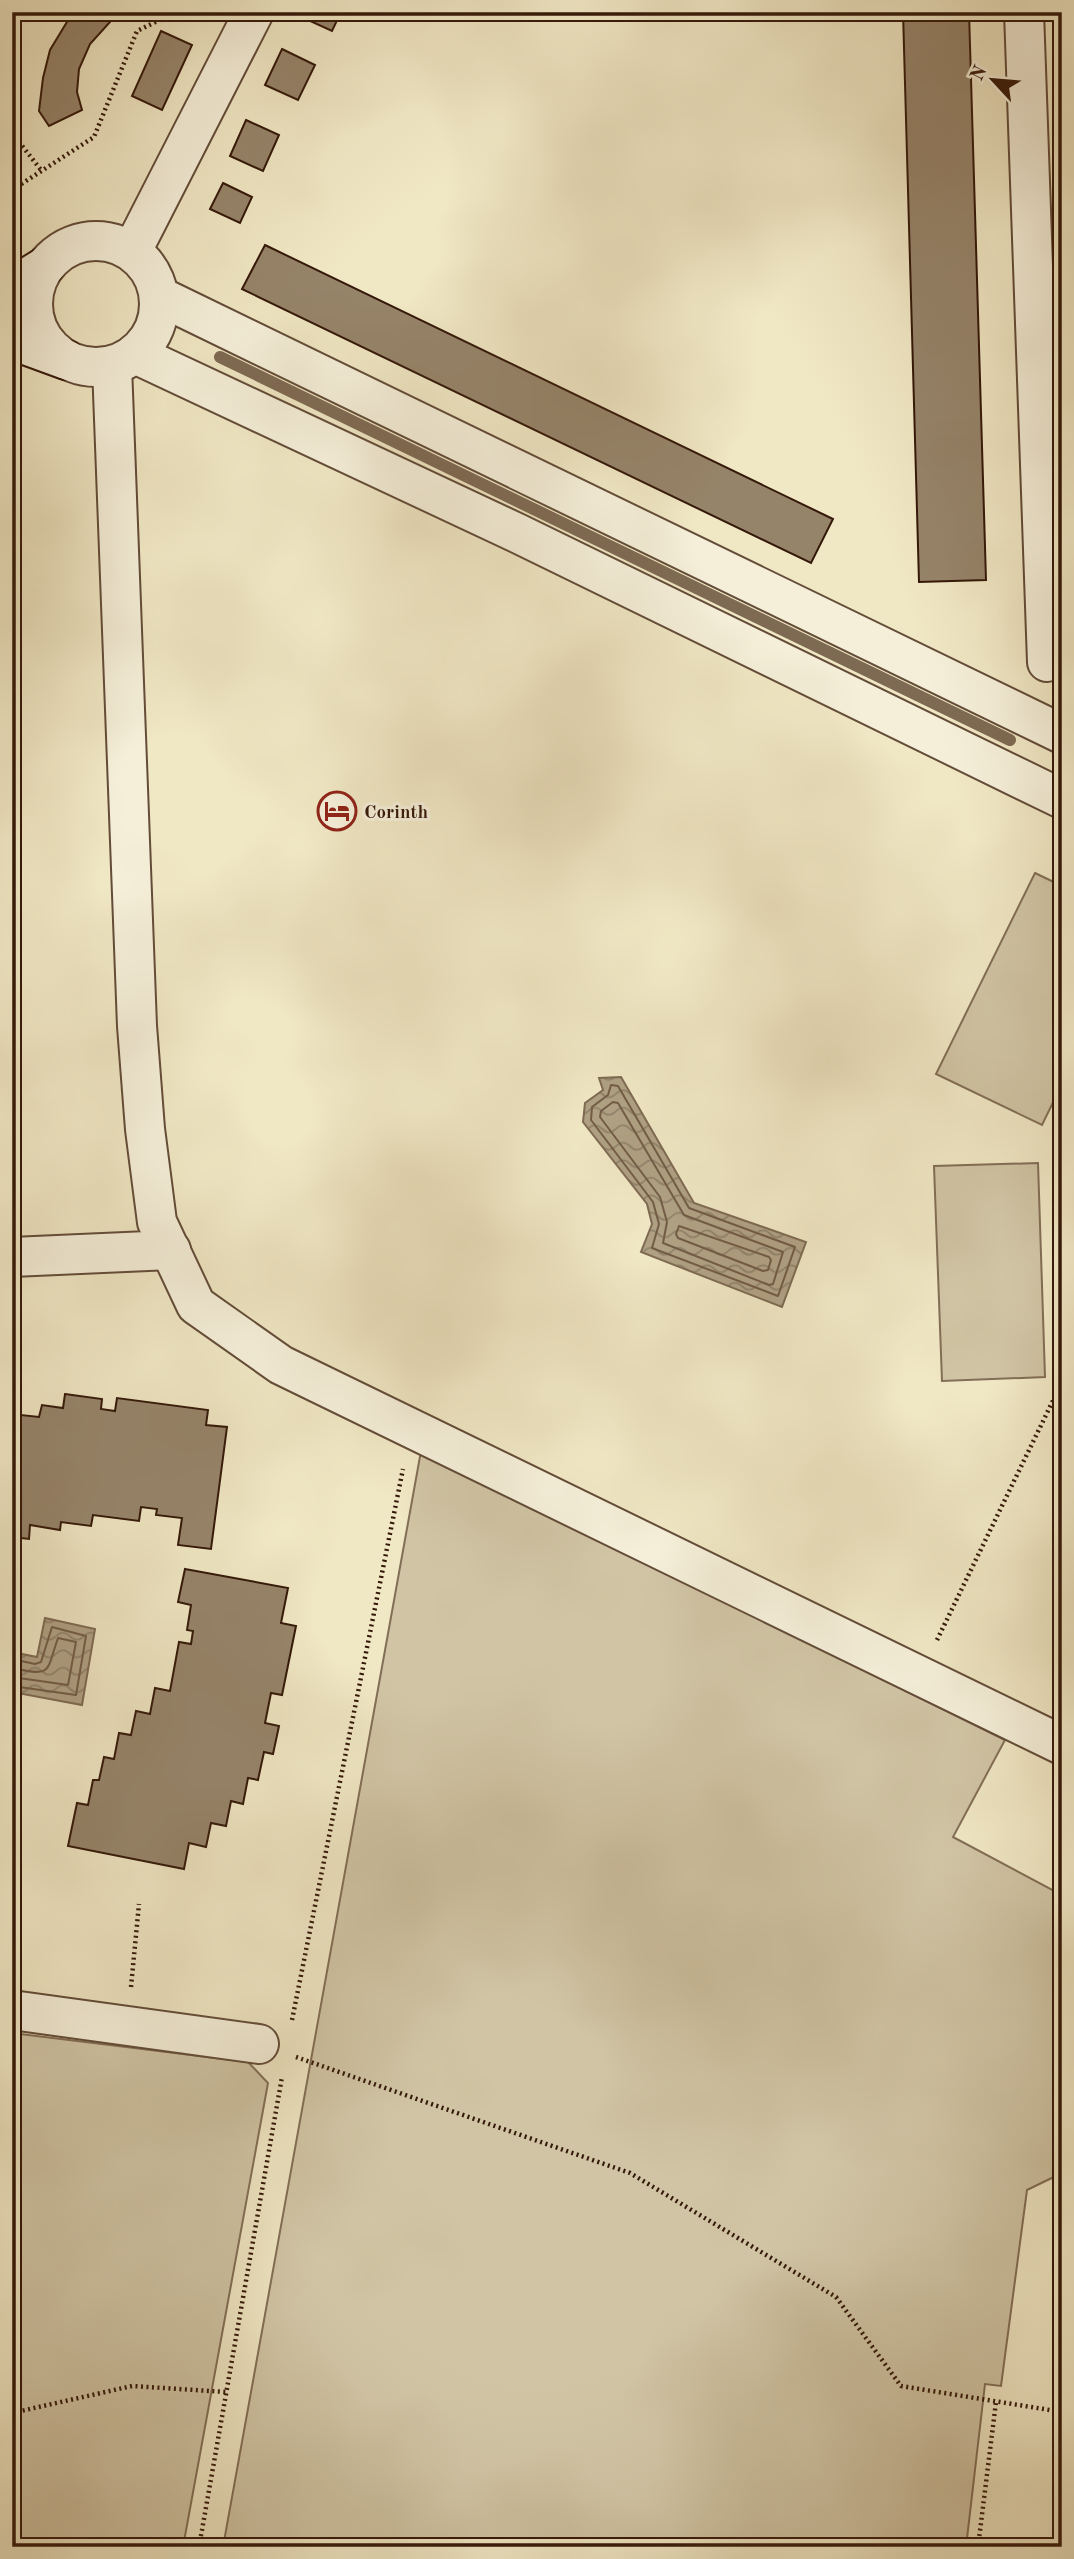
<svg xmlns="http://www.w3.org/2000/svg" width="1074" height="2559" font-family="'Old Standard TT',serif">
<defs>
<pattern id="water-waves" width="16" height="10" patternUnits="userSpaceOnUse" patternTransform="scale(1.75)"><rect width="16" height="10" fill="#b0a184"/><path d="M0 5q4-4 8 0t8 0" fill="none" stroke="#90826a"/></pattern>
</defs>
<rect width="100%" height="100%" fill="#f0e7c4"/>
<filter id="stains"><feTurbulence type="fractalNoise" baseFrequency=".00286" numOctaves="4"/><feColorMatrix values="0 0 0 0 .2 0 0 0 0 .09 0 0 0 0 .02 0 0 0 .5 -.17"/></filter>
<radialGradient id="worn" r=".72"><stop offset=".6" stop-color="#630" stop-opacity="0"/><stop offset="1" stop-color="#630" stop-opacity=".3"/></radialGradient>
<!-- park -->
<g fill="#d0c4a4" stroke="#826e56" stroke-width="2">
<polygon points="1035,873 1062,886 1062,1084 1042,1125 936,1074"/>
<polygon points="1038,1163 1045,1377 942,1381 934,1166"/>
<polygon points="421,1451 1005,1740 953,1837 1062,1895 1062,2173 1027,2190 1001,2386 985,2384 966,2547 223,2547"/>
<polygon points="12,2033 248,2062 268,2083 183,2547 12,2547"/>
</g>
<!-- water -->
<g fill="url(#water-waves)" stroke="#7e6a53" stroke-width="2">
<polygon points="621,1077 694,1203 806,1242 782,1307 641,1252 652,1224 647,1204 583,1122 585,1103 603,1090 599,1078"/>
<polygon points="45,1618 95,1629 82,1705 12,1692 12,1652 37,1657"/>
</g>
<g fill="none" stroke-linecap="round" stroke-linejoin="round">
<!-- shore -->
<g stroke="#725c46" stroke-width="2">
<polygon points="611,1085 618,1086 689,1208 795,1247 778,1296 652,1248 659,1224 653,1202 591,1120 592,1107 608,1095"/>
<polygon points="613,1102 618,1103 684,1215 783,1252 773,1284 769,1285 663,1243 667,1222 660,1197 600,1117 601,1111"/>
<polygon points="679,1226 769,1257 771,1260 768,1270 763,1271 678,1238 676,1234"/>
<polyline points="12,1659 35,1664 41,1662 52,1627 86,1636 76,1695 12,1686"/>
<path d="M12,1668C53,1677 46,1672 58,1638L76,1642L68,1685L12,1677"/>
</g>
<!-- stream -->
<polyline stroke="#7e6a53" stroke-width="12" points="220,357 1010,740"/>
</g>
<!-- building -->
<g fill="#96846a" stroke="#341809" stroke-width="2">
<polygon points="73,12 119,12 90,44 79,69 77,92 82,110 49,126 39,111 43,78 50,50"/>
<polygon points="300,12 341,12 332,31 299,16"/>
<polygon points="903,12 969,12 986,580 919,582"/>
<polygon points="161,31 192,45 162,110 132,96"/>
<polygon points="282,49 315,65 298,100 265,85"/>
<polygon points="246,120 279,135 263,171 230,156"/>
<polygon points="223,183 252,197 240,223 210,209"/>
<polygon points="265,245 833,519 811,563 242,289"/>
<polygon points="65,1394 102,1399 101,1409 115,1411 117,1398 208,1410 206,1425 227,1427 211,1549 178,1545 182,1518 156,1515 157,1509 141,1507 139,1521 93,1515 91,1526 61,1522 60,1530 30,1525 29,1539 12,1537 12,1414 39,1417 42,1405 63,1408"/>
<polygon points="185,1569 288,1588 281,1623 296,1626 282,1695 271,1693 265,1723 279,1726 273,1754 264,1752 258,1780 248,1778 243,1804 231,1801 226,1826 211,1823 206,1847 189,1843 184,1869 68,1846 77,1803 88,1805 93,1780 99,1780 104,1757 114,1759 119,1733 131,1735 136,1711 150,1714 155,1688 170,1691 179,1642 191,1644 193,1631 187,1630 191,1605 178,1602"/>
</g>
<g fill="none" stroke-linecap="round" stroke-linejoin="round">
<defs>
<g id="street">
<polyline points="1024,12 1047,662"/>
<circle cx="96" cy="304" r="63"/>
<polyline points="132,251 254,12"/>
<polyline points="159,296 1062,734"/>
<polyline points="135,354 517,533 1062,799"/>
<polyline points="112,366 137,1026 145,1129 157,1222 196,1305 281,1365 1062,1745"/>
<polyline points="12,1257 171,1250"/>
<polyline points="12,2010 259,2044"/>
</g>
<g id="secondary">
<polyline points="12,287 44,267"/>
<polyline points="12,343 25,345 66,360"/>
</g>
</defs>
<!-- street casing -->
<use href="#street" stroke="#634c38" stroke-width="42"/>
<!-- secondary casing -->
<use href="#secondary" stroke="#341809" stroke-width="42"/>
<!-- path -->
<g stroke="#341809" stroke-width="4.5" stroke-dasharray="2 3.5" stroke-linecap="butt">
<polyline points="12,133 41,170"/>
<polyline points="12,190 94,137 137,31 172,14 205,16 206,13"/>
<polyline points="937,1640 1062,1382"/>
<polyline points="131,1987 139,1904"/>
<polyline points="292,2020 403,1469"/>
<polyline points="296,2057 630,2173 836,2297 901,2386 1062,2412"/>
<polyline points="12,2413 132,2386 226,2392"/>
<polyline points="199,2547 282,2077"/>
<polyline points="978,2547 996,2402"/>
</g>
<!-- street -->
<use href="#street" stroke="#f5efd9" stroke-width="38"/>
<!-- secondary -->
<use href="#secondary" stroke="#f5efd9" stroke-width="38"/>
</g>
<!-- icons -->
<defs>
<symbol id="hotel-ring" viewBox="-11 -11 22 22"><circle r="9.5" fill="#f5efd9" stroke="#8f2418" stroke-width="1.5"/><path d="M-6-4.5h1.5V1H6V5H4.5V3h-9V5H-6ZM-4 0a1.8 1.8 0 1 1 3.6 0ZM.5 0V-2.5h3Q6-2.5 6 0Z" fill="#8f2418"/></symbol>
</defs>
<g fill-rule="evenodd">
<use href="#hotel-ring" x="315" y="789" width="44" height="44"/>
</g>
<g text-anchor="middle" stroke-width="6" stroke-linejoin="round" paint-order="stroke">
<!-- poi labels -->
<g font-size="19" font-weight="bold" fill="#341809" stroke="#f5efd9" text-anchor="start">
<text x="364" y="818">Corinth</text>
</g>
</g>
<!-- margin -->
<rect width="1074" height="2559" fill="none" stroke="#f0e7c4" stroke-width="42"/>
<rect x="14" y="14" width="1046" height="2531" fill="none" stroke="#341809" stroke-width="3.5"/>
<rect x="21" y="21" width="1032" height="2517" fill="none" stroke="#341809" stroke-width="2"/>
<!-- north arrow -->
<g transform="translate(993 80) rotate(296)" stroke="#f5efd9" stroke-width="5" paint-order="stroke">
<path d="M0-5L12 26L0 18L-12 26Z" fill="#341809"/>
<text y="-10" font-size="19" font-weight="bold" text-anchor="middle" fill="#341809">N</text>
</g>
<rect width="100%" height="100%" filter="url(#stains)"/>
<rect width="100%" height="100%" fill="url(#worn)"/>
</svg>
